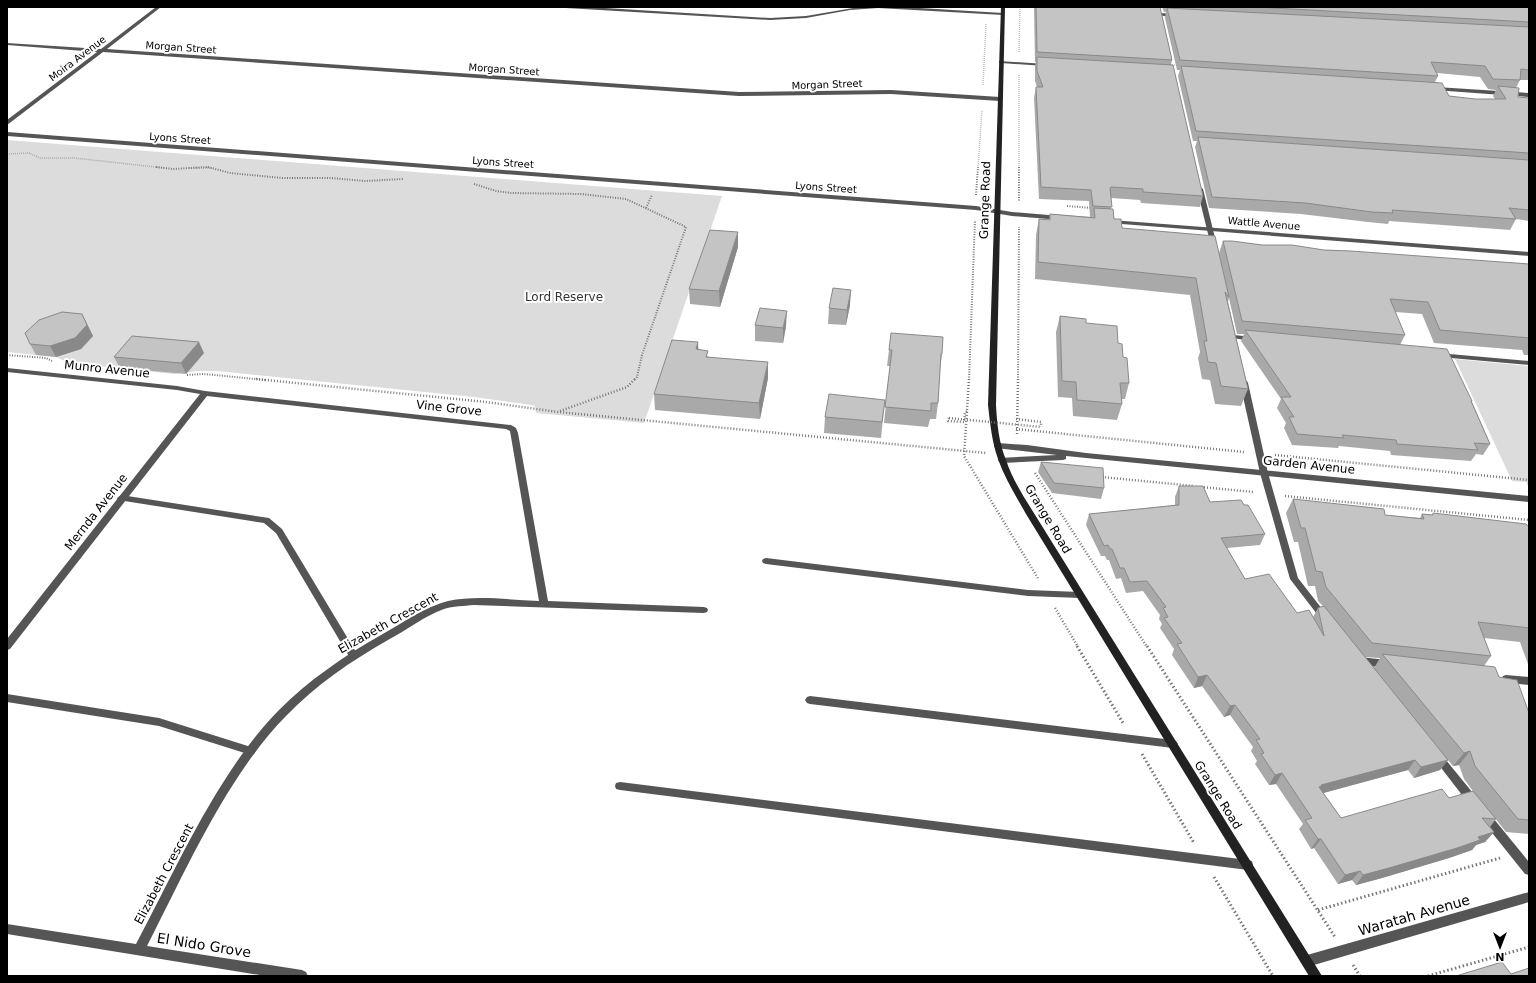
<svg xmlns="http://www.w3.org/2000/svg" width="1536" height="983" font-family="'DejaVu Sans',sans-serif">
<rect width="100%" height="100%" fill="#fff"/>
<!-- green -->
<g fill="#dcdcdc">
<polygon points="7,140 722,196 644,423 536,413 535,406 531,405 474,397 217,371 197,371 174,374 69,363 56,357 7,352"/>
<polygon points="1455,359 1529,366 1529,488 1526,482 1512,481"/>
</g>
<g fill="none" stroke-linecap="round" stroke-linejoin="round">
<!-- path-far3 -->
<g stroke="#777" stroke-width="1.5" stroke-dasharray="0.5 1.5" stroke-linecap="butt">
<polyline points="1019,52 1020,7"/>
<polyline points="1168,65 1179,65"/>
<polyline points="1019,75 1019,168"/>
<polyline points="983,85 986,24"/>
<polyline points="7,154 29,153 40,158 74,158 165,168"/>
<polyline points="189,168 212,168"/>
<polyline points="978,168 982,110"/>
</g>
<!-- path-far2 -->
<g stroke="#777" stroke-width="2" stroke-dasharray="1 1.5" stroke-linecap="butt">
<polyline points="156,167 173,169 207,167"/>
<polyline points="208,167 230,173 282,178 331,178 365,181 403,179"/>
<polyline points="1019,167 1019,202"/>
<polyline points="474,184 496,191 511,193 581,194 626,199 686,227 642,355 637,377 634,380"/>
<polyline points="976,195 978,167"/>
<polyline points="1067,206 1092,208"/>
<polyline points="646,208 652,195"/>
<polyline points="7,355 46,358 52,361"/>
<polyline points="187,375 204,374 266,380"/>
<polyline points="969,380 975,220"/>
<polyline points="1018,380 1019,227"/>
</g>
<!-- path-far1 -->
<g stroke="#777" stroke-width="2.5" stroke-dasharray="1 2" stroke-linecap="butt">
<polyline points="256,379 486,402 558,412 986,453"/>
<polyline points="969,379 964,456 1039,580"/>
<polyline points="560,411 627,387 635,379"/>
<polyline points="949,418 948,421 964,422 965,413 967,411"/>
<polyline points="1016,419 1041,422 1041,427"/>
<polyline points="1016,429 1244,452"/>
<polyline points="1017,434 1018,379"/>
<polyline points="1275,455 1529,480"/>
<polyline points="1035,473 1147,647"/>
<polyline points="1102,477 1194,486"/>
<polyline points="1201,487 1254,492"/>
<polyline points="1285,496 1529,520"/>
<polyline points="1055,608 1078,647"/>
</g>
<!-- path -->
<g stroke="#777" stroke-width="3" stroke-dasharray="1.5 2.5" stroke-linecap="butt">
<polyline points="1077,646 1123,723"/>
<polyline points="1147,646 1335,937"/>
<polyline points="1142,754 1194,843"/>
<polyline points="1214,877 1273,976"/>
<polyline points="1318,910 1500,858"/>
<polyline points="1353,965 1360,976"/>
<polyline points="1428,976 1529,947"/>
</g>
<!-- lane -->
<g fill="#555" fill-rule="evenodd">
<path d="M1159,13L1177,14L1179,15C1175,18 1163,17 1159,14Z"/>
<polygon points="1200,187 1203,189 1217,246 1216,247 1214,248 1211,246 1197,189"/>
<polygon points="1234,335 1253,337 1256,339 1253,341 1232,338 1231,337"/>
<polygon points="1438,353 1529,361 1529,365 1440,357 1436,355"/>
<polygon points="1241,381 1247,381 1248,383 1268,473 1298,578 1326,614 1327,616 1326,618 1323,619 1320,618 1290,579 1260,473 1240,383"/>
<polygon points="121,495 269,518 282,529 356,652 358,655 356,658 353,659 350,658 276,533 264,523 118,500 117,498"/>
<polygon points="766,558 1028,590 1080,592 1083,593 1084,595 1083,597 1080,598 1028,596 766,564 763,563 762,561 763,559"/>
<polygon points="1360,657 1387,660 1390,661 1392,664 1390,667 1387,668 1360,665 1357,664 1355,661 1357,658"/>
<polygon points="1506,675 1529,677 1529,685 1503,682 1501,679 1503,676"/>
<polygon points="7,694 159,718 251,747 254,748 256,751 254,754 251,755 159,726 7,702"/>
<polygon points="810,696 1173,740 1176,741 1178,744 1176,747 1173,748 810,704 807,703 805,700 807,697"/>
<polygon points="1438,753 1441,754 1477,798 1478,801 1477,804 1473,806 1469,804 1435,760 1433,757 1435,754"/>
<polygon points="620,782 1248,860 1252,861 1253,865 1252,869 1248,870 620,790 616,789 615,786 616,783"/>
<polygon points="1485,811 1489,813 1529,862 1529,875 1525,874 1481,819 1480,816 1481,813"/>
</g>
<!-- street -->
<g fill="#555" fill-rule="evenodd">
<polygon points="156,7 161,7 107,49 739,92 891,90 1000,97 1003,99 1000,101 891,94 739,96 103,52 7,125 7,120 97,52 7,45 7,43 101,49"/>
<polygon points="564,7 589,7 770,18 806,16 859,7 903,7 1003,13 1005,14 1003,15 878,8 850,10 806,18 770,20 566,8"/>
<polygon points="999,61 1045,64 1047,65 1045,66 1001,63 999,63"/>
<polygon points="1436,87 1529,93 1529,97 1434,90 1433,89"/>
<polygon points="7,132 976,206 1012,212 1060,216 1063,218 1060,220 1012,216 976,210 7,136"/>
<polygon points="1111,220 1529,252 1529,256 1109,223 1109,221"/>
<path d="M7,368L177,386L205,391L511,425L516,428L518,433L548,601L704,607L707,608L708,610L707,612L704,613L474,605C464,606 453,606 444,609C424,616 407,630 388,640C351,661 316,685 286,716C227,776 186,870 147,946L302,970L306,972L308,976H266L7,934V924L136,944C177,867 218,772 279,710C309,680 344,656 381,635C403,623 424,607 448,601C477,595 509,600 539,601L510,431L506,429L207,396L10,649L7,650V639L200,394L177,390L7,372Z"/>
<polygon points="998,443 1027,445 1086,453 1529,496 1529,502 1066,456 1066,459 1063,460 1002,463 999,462 998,460 999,458 1057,455 995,448 994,446 995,444"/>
<polygon points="1529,892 1529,902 1307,967 1303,965 1301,961 1303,957 1307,955"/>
</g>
<!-- secondary -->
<path fill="#222" fill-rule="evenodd" d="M1001,7H1005L996,405C997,424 999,443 1006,460C1012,478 1022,494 1032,510L1322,976H1309L1026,514C1016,496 1005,479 998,459C992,442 990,423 988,405Z"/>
<!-- path-bridge -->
<polyline stroke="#777" stroke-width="2.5" stroke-dasharray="1 2" stroke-linecap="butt" points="949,418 1041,427"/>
</g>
<!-- wall -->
<g fill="#a9a9a9" fill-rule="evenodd">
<polygon points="1034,7 1160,7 1172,60 1171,65 1203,196 1200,207 1141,203 1140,200 1111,198 1111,209 1114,219 1122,228 1219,253 1223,241 1262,245 1324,250 1529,264 1529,355 1524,355 1522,350 1434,343 1422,314 1395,312 1405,335 1400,345 1472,401 1472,402 1490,444 1483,455 1476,454 1471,461 1391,455 1390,451 1339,446 1338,448 1292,445 1284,428 1286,423 1277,408 1281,399 1241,341 1244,334 1237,334 1229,298 1228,302 1248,389 1241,406 1215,404 1210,380 1202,379 1198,358 1200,352 1190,295 1035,279 1036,235 1039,219 1049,220 1050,214 1092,217 1090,217 1089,201 1039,199 1034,98 1036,87 1037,87 1035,81 1035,67 1036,62 1035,62"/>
<path d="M1162,7H1529V80H1520L1516,88L1518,97L1529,98V221L1516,219L1510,230L1389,221L1388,224L1368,222L1301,214L1209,208L1195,147L1197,141H1193L1178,76L1180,70H1177L1165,18L1166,12H1164ZM1437,73L1480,77L1488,89L1496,90L1493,96L1495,99H1475L1449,96L1435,82L1438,76Z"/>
<polygon points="738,247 720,307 690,304 689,289"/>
<polygon points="850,305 846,325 828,324 829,308"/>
<polygon points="82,314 93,336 81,349 56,357 36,355 30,344"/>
<polygon points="1060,316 1086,323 1118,343 1123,357 1129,383 1125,399 1122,399 1122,404 1117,420 1073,416 1072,398 1058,397 1056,332"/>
<polygon points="755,325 786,326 783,343 755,341"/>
<polygon points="698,342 698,350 709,357 768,378 760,419 655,410 654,394"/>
<polygon points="889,350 942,354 940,369 938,403 936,419 930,419 928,427 884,423 890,366 887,366"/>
<polygon points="204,353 186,374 120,368 114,357"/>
<polygon points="885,400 881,438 824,433 825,417"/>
<polygon points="1041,462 1104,488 1101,499 1052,493 1038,472"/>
<path d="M1179,486L1210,502L1244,505L1265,534L1260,545L1227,548L1245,579L1297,613L1313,617L1318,608L1323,606L1318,601L1315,586H1308L1298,542H1294L1286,513L1293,499L1385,515L1420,518L1422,514L1432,515L1433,513L1529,526V667L1520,642L1484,638L1491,656L1484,666L1499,677L1529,713V834L1506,832L1491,813L1496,819L1490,827L1494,832L1485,842L1476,845L1472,850L1449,858L1382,878L1356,885L1352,880L1338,884L1314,848L1311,849L1299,829L1303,824L1276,784L1269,785L1255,764L1257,761L1251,751L1253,747L1230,715L1224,717L1202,686L1194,688L1172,655L1174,649L1160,628L1162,624L1159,619L1160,615L1143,591L1126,593L1121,578L1116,579L1109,560H1107L1105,556H1101L1086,525L1089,514L1175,505V497ZM1365,657L1380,658L1374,668ZM1448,760L1453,766L1459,765L1464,779L1473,791L1449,798L1341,818L1323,793L1408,770L1414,778L1440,770Z"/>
</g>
<!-- shaded-wall -->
<g fill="#898989">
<polygon points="738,232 738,247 720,307 719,291"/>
<polygon points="851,290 850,305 846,325 847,310"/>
<polygon points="787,311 786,326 783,343 783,328"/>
<polygon points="82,314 93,336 81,349 56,357 50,346"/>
<polygon points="199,342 204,353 186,374 181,363"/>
<polygon points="698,342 699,358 696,349"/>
<polygon points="768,362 768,378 760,419 759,403"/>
<polygon points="1207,675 1202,686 1194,688 1198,677"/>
<polygon points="1235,705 1230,715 1224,717 1230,706"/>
<polygon points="1470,751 1459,765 1453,766 1464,753"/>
<polygon points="1415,760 1408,770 1316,795 1313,797 1321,785"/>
<polygon points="1448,760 1440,770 1414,778 1421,767"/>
<polygon points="1282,773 1276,784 1269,785 1275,775"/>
<polygon points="1494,832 1485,842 1476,845 1472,850 1449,858 1382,878 1356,885 1363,875"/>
<polygon points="1318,839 1321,839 1314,848 1311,849"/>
<polygon points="1360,871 1352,880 1338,884 1345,875"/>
</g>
<!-- building -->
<g fill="#c4c4c4" stroke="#898989">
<polygon points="1036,7 1160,7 1172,60 1037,52"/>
<polygon points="1255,7 1529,7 1529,22"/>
<polygon points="1167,8 1529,27 1529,70 1521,69 1520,80 1493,79 1485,66 1431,62 1438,76 1180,60"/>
<polygon points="1037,57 1173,65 1203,196 1143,192 1143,189 1111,187 1110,188 1112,207 1093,206 1091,190 1041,187 1036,87 1043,87 1037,71"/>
<polygon points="1181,66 1442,83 1449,96 1475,99 1506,99 1498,86 1519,88 1518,97 1529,98 1529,153 1196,131"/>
<polygon points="1198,137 1529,160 1529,210 1509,208 1516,219 1392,210 1393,213 1372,212 1305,203 1212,197"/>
<polygon points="1094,208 1113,209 1114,219 1121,219 1122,228 1215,236 1229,297 1225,292 1248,389 1221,386 1216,363 1208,362 1204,341 1207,341 1196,278 1038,262 1039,219 1050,220 1050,214 1095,218"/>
<polygon points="710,230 738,232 719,291 689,289"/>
<polygon points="1223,241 1232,241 1262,245 1292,245 1324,250 1351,251 1529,264 1529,338 1440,330 1428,302 1390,299 1405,335 1242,321"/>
<polygon points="833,288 851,290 847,310 829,308"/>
<polygon points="760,308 787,311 783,328 755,325"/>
<polygon points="62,312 82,314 87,325 75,338 50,346 30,344 25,333 39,320"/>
<polygon points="1060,316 1086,319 1086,323 1117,326 1118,343 1122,344 1123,357 1127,358 1129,383 1120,383 1122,404 1077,400 1076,382 1062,381"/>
<polygon points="1245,330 1447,349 1472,401 1471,401 1490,444 1474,443 1478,450 1397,444 1396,440 1342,435 1344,438 1297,434 1289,417 1294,417 1281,397 1291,397"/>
<polygon points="891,333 943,337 942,354 941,354 938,403 931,403 931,411 885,407 892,350 889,350"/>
<polygon points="132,336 199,342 181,363 114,357"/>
<polygon points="672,340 698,342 696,349 708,351 706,357 768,362 759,403 654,394"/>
<polygon points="829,394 885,400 882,422 825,417"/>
<polygon points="1041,462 1103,468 1104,488 1054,483"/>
<polygon points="1179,486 1203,486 1210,502 1241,500 1244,505 1248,505 1265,534 1221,538 1245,579 1269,574 1297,613 1309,610 1324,636 1318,608 1324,606 1448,760 1421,767 1415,760 1321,785 1322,786 1319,787 1341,818 1442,789 1449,798 1473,791 1496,819 1482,818 1494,832 1478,837 1480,840 1457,848 1389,868 1363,875 1360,871 1345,875 1321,839 1318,839 1305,820 1312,818 1282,773 1275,775 1261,754 1264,753 1256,740 1260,739 1235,705 1230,706 1207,675 1198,677 1177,644 1182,643 1164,618 1168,617 1163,608 1166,607 1147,581 1130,582 1124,568 1120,568 1112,549 1110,549 1108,545 1104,546 1089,514 1179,505"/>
<polygon points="1293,499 1384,509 1385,515 1424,519 1422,514 1433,515 1433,513 1526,524 1527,525 1529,526 1529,628 1478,622 1491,656 1372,643 1326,587 1322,572 1316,571 1305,528 1301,528"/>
<polygon points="1382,654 1495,667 1499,677 1517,680 1529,713 1529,820 1518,819 1475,766 1470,751 1464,753"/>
<polygon points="1502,962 1511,974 1529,968 1529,976 1456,976"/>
</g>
<g text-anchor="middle" stroke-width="4" stroke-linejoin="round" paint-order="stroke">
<!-- far-street labels -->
<g font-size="10" fill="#000" stroke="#fff">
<text transform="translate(181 47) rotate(4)" y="4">Morgan Street</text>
<text transform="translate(77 58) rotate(-37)" y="4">Moira Avenue</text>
<text transform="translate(504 69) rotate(4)" y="4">Morgan Street</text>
<text transform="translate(827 84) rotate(-2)" y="4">Morgan Street</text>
<text transform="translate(180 138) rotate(4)" y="4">Lyons Street</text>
<text transform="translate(503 162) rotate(4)" y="4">Lyons Street</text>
<text transform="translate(826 187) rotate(4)" y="4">Lyons Street</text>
<text transform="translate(1264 223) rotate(5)" y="4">Wattle Avenue</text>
</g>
<!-- street labels -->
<g font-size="12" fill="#000" stroke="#fff">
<text transform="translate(985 200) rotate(-88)" y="4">Grange Road</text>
<text transform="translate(107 369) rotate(6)" y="4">Munro Avenue</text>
<text transform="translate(449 408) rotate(6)" y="4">Vine Grove</text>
<text transform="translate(1309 465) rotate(6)" y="4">Garden Avenue</text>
<text transform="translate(96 512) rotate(-52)" y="4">Mernda Avenue</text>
<text transform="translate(1048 519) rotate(59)" y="4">Grange Road</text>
<text transform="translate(388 623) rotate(-29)" y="4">Elizabeth Crescent</text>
<text transform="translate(1218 795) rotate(58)" y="4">Grange Road</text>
<text transform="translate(164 874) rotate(-62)" y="4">Elizabeth Crescent</text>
</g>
<!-- park labels -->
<g font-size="12" fill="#333" stroke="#fff">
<text x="564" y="301">Lord Reserve</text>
</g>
<!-- near-street labels -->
<g font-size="14" fill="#000" stroke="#fff">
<text transform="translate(1414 915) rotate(-16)" y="5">Waratah Avenue</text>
<text transform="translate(204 945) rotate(9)" y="5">El Nido Grove</text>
</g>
</g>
<!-- border -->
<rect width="1536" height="983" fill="none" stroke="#000000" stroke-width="16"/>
<!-- north arrow -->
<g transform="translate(1500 947) rotate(180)" stroke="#ffffff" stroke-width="3" paint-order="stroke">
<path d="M0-3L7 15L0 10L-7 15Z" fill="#000000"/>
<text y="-6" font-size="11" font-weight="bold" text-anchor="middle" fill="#000000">N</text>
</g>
</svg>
